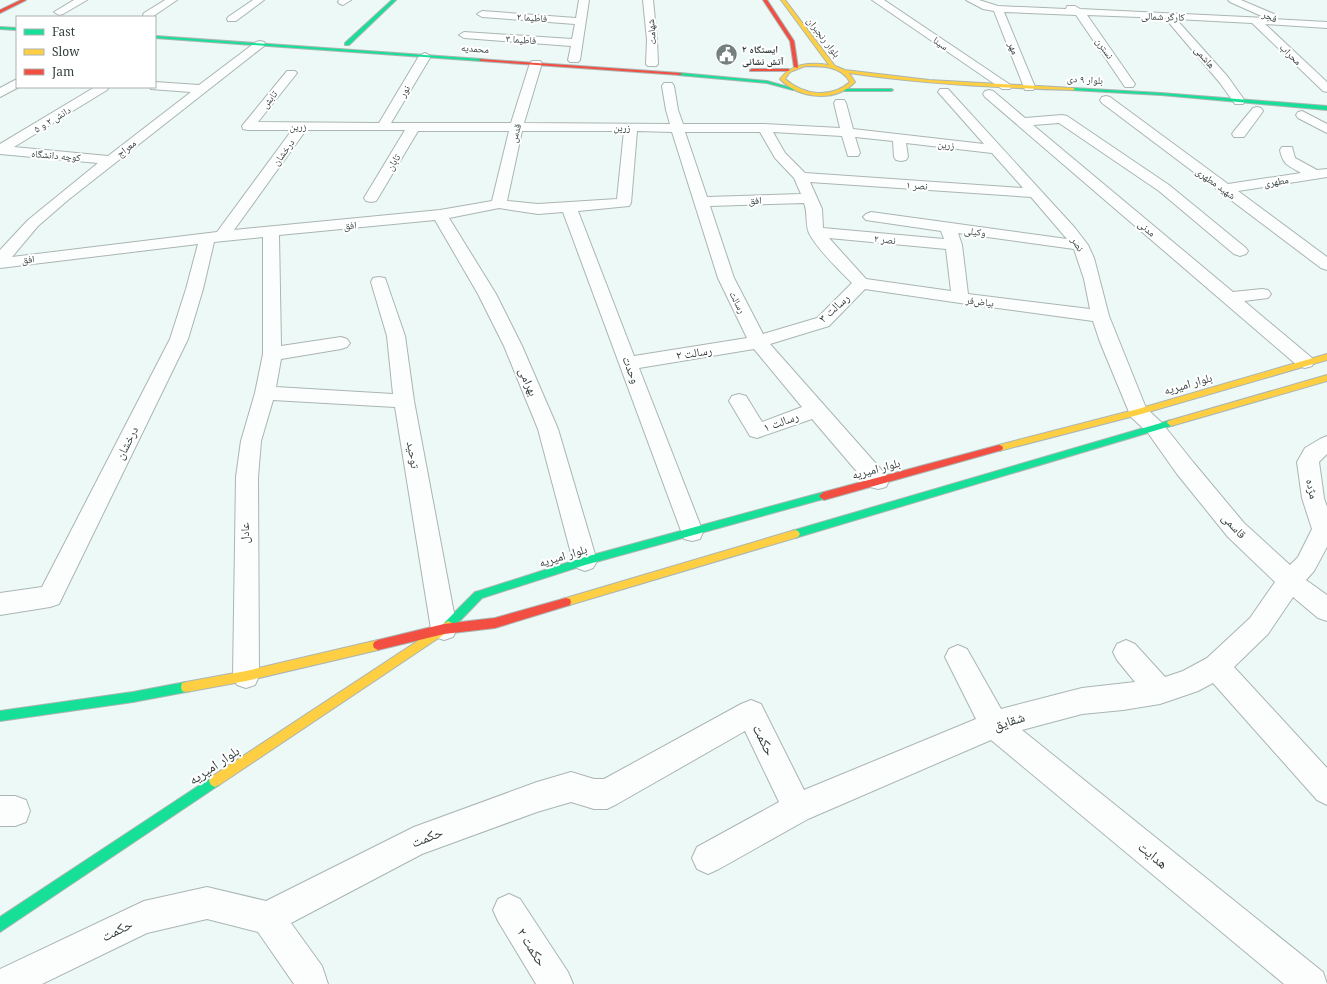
<svg xmlns="http://www.w3.org/2000/svg" width="1327" height="984" font-family="'Noto Serif','Noto Naskh Arabic',serif">
<rect width="100%" height="100%" fill="#ecf9f6"/>
<g fill="none" stroke-linecap="round" stroke-linejoin="round">
<defs>
<g id="street">
<polygon points="74,0 87,0 63,14 59,15 54,12"/>
<polygon points="165,0 177,0 152,17 144,17 143,15 144,13"/>
<polygon points="253,0 264,0 236,21 228,21 227,19 228,17"/>
<polygon points="339,0 351,0 343,5 340,4 338,2"/>
<polygon points="579,0 589,0 580,60 578,62 570,62 568,60 571,46 464,38 459,35 464,32 572,39 575,24 482,17 477,14 482,11 576,18"/>
<polygon points="643,0 653,0 657,40 658,64 656,66 648,66 646,64 647,40"/>
<polygon points="872,0 884,0 1012,86 1010,89 1002,89"/>
<polygon points="966,0 979,0 998,6 1066,9 1067,6 1075,6 1080,9 1266,18 1230,2 1228,0 1241,0 1274,14 1275,16 1272,19 1327,22 1327,28 1265,24 1327,82 1327,92 1323,91 1252,23 1176,19 1228,77 1245,101 1243,104 1235,104 1220,83 1165,18 1087,15 1135,84 1133,87 1125,87 1076,15 1004,12 1035,87 1033,90 1025,90 994,11 983,9"/>
<path d="M260,41L264,42L265,44L264,46L68,200L38,226L12,257L217,232L292,130H248L243,129L242,126L287,71H295L297,73L258,122L379,123L419,56L425,53L431,56L391,123H511L530,63L532,61H540L542,63L524,123L670,124L666,110L662,86L664,83H672L674,86L678,110L683,124H764L840,128L834,103L836,100H844L846,103L853,129L984,144L938,92L940,89H948L1075,228L1088,245L1094,258L1109,316L1146,408L1162,423L1193,462L1244,523L1290,565L1298,557L1312,529L1302,498L1297,462L1305,448L1320,439L1327,436V454L1319,462L1324,498L1327,507V547L1314,571L1306,580L1327,595V621L1318,618L1293,597L1268,634L1234,667L1327,768V805L1317,800L1213,683L1198,691L1160,704L1123,710L1082,714L1022,730L1323,972L1327,984H1284L991,740L808,819L719,869L708,874L697,869L692,858L697,847L779,802L745,731L617,804L607,809H594L571,802L537,812L422,854L291,923L322,966L328,984H294L258,932L207,919L147,933L42,984H0V969L144,901L207,887L266,901L414,827L537,782L571,772L594,779H604L741,704L751,700L761,704L804,790L976,719L945,657L949,649L958,645L967,649L1001,709L1082,688L1135,682L1117,660L1113,652L1117,644L1126,640L1135,644L1165,677L1183,671L1207,658L1250,618L1275,582L1228,537L1177,474L1148,433L1131,417L1100,342L1093,321L960,303L865,289L829,326L770,344L886,475L889,481L886,487L878,489L870,487L812,419L757,438L750,436L729,401L732,396L739,394L746,396L762,422L802,407L754,349L639,368L703,532L700,539L692,541L684,539L563,212L538,214L499,208L449,218L496,294L522,346L558,429L597,561L593,568L585,571L577,568L573,561L538,429L504,346L478,294L435,220L279,235L281,346L341,337L347,339L350,343L347,347L341,349L281,359L276,387L393,394L387,336L371,282L373,278L379,277L385,278L405,336L414,401L457,629L453,637L444,640L435,637L431,629L395,407L273,400L261,441L258,477L259,676L255,685L246,688L237,685L233,676L236,477L241,441L255,393L263,354V237L214,242L203,289L188,339L59,604L50,607L0,615V593L42,587L170,339L186,289L198,244L0,268V250L28,220L98,163L0,154V144L95,87H109L107,90L14,147L108,156L191,92L151,89L150,87H155V82L199,85L256,42ZM306,130H405L364,198L366,201L371,202L376,201L378,198L418,131H509L492,201L440,210L234,230ZM522,131H624L617,199L538,204L507,201ZM637,131L672,132L718,278L747,338L634,356L578,211L629,206L631,203ZM685,132H760L775,158L794,178L801,194L707,197ZM773,132L842,136L848,156H858L860,153L855,137L893,141L894,157L896,160L901,161L906,160L908,157L906,143L992,153L1023,188L805,173L785,153ZM810,182L1031,197L1067,239L871,212L866,214L863,217L866,220L941,231L944,239L823,228L822,209ZM804,203C808,212 805,224 809,233C817,249 839,270 852,283L817,318L763,334L734,278L710,206ZM958,233L1074,249L1084,279L1090,309L968,294L962,245ZM829,238L946,249L951,291L866,279Z"/>
<polygon points="17,79 17,87 19,87 0,97 0,88"/>
<polygon points="989,90 993,91 1025,118 1062,115 1067,116 1169,185 1246,248 1248,251 1246,254 1240,256 1234,254 1159,191 1059,123 1033,125 1233,292 1262,289 1268,290 1271,294 1268,298 1244,301 1312,358 1314,362 1312,366 1305,368 1298,366 985,97 983,94 985,91"/>
<path d="M1106,96L1110,97L1228,184L1301,173C1288,165 1283,165 1280,150L1282,147H1292L1295,158L1317,170L1327,169V177L1238,191L1327,257V270L1321,268L1102,103L1100,100L1102,97Z"/>
<polygon points="1257,107 1261,108 1263,111 1261,114 1244,137 1234,137 1232,134 1234,131 1253,108"/>
<polygon points="1302,111 1327,124 1327,133 1298,118 1296,115 1298,112"/>
<polygon points="0,796 15,796 26,800 30,811 26,822 15,826 0,826"/>
<polygon points="509,894 520,899 568,972 573,984 536,984 498,921 493,910 498,899"/>
</g>
<g id="fast">
<polygon points="392,0 396,0 349,45 345,45 345,43"/>
<polygon points="0,27 17,28 17,30 0,29"/>
<polygon points="155,36 481,59 483,60 481,61 155,38"/>
<polygon points="680,73 767,81 795,89 793,90 767,83 678,75 678,74"/>
<polygon points="1073,88 1161,93 1327,106 1327,110 1161,95 1071,90 1071,88"/>
<polygon points="846,89 891,89 893,90 891,91 844,91 844,89"/>
<polygon points="1171,420 1174,421 1175,423 1174,425 795,538 792,537 790,534 792,531 795,530"/>
<polygon points="824,492 827,494 829,496 827,498 585,565 482,598 452,629 448,631 444,629 443,626 444,623 475,592 479,591 585,557"/>
<polygon points="186,682 190,683 191,687 190,691 186,692 133,702 0,721 0,711 133,692"/>
<polygon points="215,775 219,777 221,781 219,785 0,932 0,917"/>
</g>
<g id="slow">
<path d="M781,0H785L835,66L845,70L929,80L1073,88L1075,89L1073,90C998,88 923,84 849,73L855,82C835,103 799,99 780,79C792,63 810,62 829,65ZM805,66C823,66 841,66 850,82C830,99 804,95 785,79L790,72Z"/>
<polygon points="1327,354 1327,360 1138,415 999,451 995,448 999,445 1138,409"/>
<polygon points="1327,375 1327,381 1171,426 1167,423 1168,421"/>
<polygon points="795,530 798,531 800,534 798,537 566,606 562,605 561,602 562,599 566,598"/>
<polygon points="448,621 452,623 453,626 452,629 219,785 215,787 211,785 209,781 211,777"/>
<polygon points="378,640 382,642 383,645 382,648 378,650 246,681 186,692 182,691 181,687 182,683 186,682 246,671"/>
</g>
<g id="jam">
<polygon points="21,0 26,0 0,13 0,10"/>
<polygon points="763,0 767,0 794,41 798,68 794,67 790,41"/>
<polygon points="479,59 680,73 682,74 680,75 481,61"/>
<polygon points="752,69 788,69 790,70 788,71 750,71 750,70"/>
<polygon points="999,445 1002,446 1003,448 1002,450 824,500 821,498 819,496 821,494 824,492"/>
<polygon points="566,598 570,599 571,602 570,605 495,628 444,634 378,650 374,648 373,645 374,642 378,640 444,624 495,618"/>
</g>
</defs>
<!-- street casing -->
<use href="#street" stroke="#abb5b3" stroke-width="2"/>
<!-- fast casing -->
<use href="#fast" stroke="#abb5b3" stroke-width="2"/>
<!-- slow casing -->
<use href="#slow" stroke="#abb5b3" stroke-width="2"/>
<!-- jam casing -->
<use href="#jam" stroke="#abb5b3" stroke-width="2"/>
<!-- street -->
<use href="#street" fill="#fcfefe" fill-rule="evenodd"/>
<!-- fast -->
<use href="#fast" fill="#16e098" fill-rule="evenodd"/>
<!-- slow -->
<use href="#slow" fill="#ffcf43" fill-rule="evenodd"/>
<!-- jam -->
<use href="#jam" fill="#f24e42" fill-rule="evenodd"/>
</g>
<!-- icons -->
<defs>
<symbol id="civic-disc" viewBox="-11 -11 22 22"><circle r="9.5" fill="#74807e" stroke="#fff"/><path d="M-.6-6.5H3V-4.5H.6V-3L4-1V1h2V6H-6V1h2V-1L-.6-3ZM-1.2 2.5V6h2.4V2.5Z" fill="#fff"/></symbol>
</defs>
<g fill-rule="evenodd">
<use href="#civic-disc" x="714" y="42" width="25" height="25"/>
</g>
<g text-anchor="middle" stroke-width="4" stroke-linejoin="round" paint-order="stroke">
<!-- far-street labels -->
<g font-size="10" fill="#333f3d" stroke="#fff">
<text transform="translate(1163 16) rotate(2)" y="4">کارگر شمالی</text>
<text transform="translate(1270 16) rotate(23)" y="4">فجر</text>
<text transform="translate(532 17) rotate(4)" y="4">فاطیما ۲</text>
<text transform="translate(651 32) rotate(-95)" y="4">شهامت</text>
<text transform="translate(824 37) rotate(52)" y="4">بلوار رنجبران</text>
<text transform="translate(521 39) rotate(4)" y="4">۳ فاطیما</text>
<text transform="translate(941 43) rotate(34)" y="4">سینا</text>
<text transform="translate(475 48) rotate(4)" y="4">محمدیه</text>
<text transform="translate(1014 48) rotate(69)" y="4">مهر</text>
<text transform="translate(1105 48) rotate(55)" y="4">نسترن</text>
<text transform="translate(1291 54) rotate(44)" y="4">محراب</text>
<text transform="translate(1205 57) rotate(49)" y="4">هاشمی</text>
<text transform="translate(1085 79) rotate(3)" y="4">بلوار ۹ دی</text>
<text transform="translate(404 91) rotate(-59)" y="4">نور</text>
<text transform="translate(269 99) rotate(-52)" y="4">تابش</text>
<text transform="translate(52 119) rotate(-31)" y="4">دانش ۲ و ۵</text>
<text x="298" y="130">زرین</text>
<text transform="translate(622 127) rotate(1)" y="4">زرین</text>
<text transform="translate(515 133) rotate(-76)" y="4">قدس</text>
<text transform="translate(946 144) rotate(6)" y="4">زرین</text>
<text transform="translate(126 148) rotate(-38)" y="4">معراج</text>
<text transform="translate(283 152) rotate(-54)" y="4">درخشان</text>
<text transform="translate(56 155) rotate(5)" y="4">کوچه دانشگاه</text>
<text transform="translate(393 162) rotate(-59)" y="4">تابان</text>
<text transform="translate(1276 181) rotate(-9)" y="4">مطهری</text>
<text transform="translate(1216 183) rotate(36)" y="4">شهید مطهری</text>
<text transform="translate(917 185) rotate(4)" y="4">نصر ۱</text>
<text transform="translate(755 200) rotate(-2)" y="4">افق</text>
<text transform="translate(350 225) rotate(-6)" y="4">افق</text>
<text transform="translate(1147 228) rotate(40)" y="4">مدنی</text>
<text transform="translate(975 231) rotate(7)" y="4">وکیلی</text>
<text transform="translate(885 239) rotate(6)" y="4">نصر ۲</text>
<text transform="translate(1078 244) rotate(59)" y="4">نصر</text>
<text transform="translate(28 259) rotate(-7)" y="4">افق</text>
<text transform="translate(980 301) rotate(7)" y="4">بیاض‌فر</text>
<text transform="translate(738 302) rotate(63)" y="4">رسالت</text>
</g>
<!-- far-poi labels -->
<g font-size="10" font-weight="bold" fill="#333f3d" stroke="#fff" text-anchor="start">
<text x="742" y="53">ایستگاه ۲<tspan x="742" dy="12">آتش نشانی</tspan></text>
</g>
<!-- street labels -->
<g font-size="12" fill="#333f3d" stroke="#fff">
<text transform="translate(834 308) rotate(-42)" y="4">رسالت ۳</text>
<text transform="translate(694 353) rotate(-9)" y="4">رسالت ۲</text>
<text transform="translate(631 370) rotate(69)" y="4">وحدت</text>
<text transform="translate(528 382) rotate(67)" y="4">بهرامی</text>
<text transform="translate(1188 384) rotate(-16)" y="4">بلوار امیریه</text>
<text transform="translate(781 422) rotate(-20)" y="4">رسالت ۱</text>
<text transform="translate(127 443) rotate(-63)" y="4">درخشان</text>
<text transform="translate(413 455) rotate(80)" y="4">توحید</text>
<text transform="translate(876 469) rotate(-15)" y="4">بلوار امیریه</text>
<text transform="translate(1312 489) rotate(78)" y="4">مژده</text>
<text transform="translate(1234 526) rotate(47)" y="4">قاسمی</text>
<text transform="translate(245 533) rotate(-90)" y="4">عادل</text>
<text transform="translate(563 556) rotate(-17)" y="4">بلوار امیریه</text>
</g>
<!-- near-street labels -->
<g font-size="14" fill="#333f3d" stroke="#fff">
<text transform="translate(1009 721) rotate(-18)" y="5">شقایق</text>
<text transform="translate(764 740) rotate(64)" y="5">حکمت</text>
<text transform="translate(214 765) rotate(-34)" y="5">بلوار امیریه</text>
<text transform="translate(427 837) rotate(-22)" y="5">حکمت</text>
<text transform="translate(1153 855) rotate(39)" y="5">هدایت</text>
<text transform="translate(117 930) rotate(-26)" y="5">حکمت</text>
<text transform="translate(532 947) rotate(58)" y="5">حکمت ۲</text>
</g>
</g>
<!-- legend -->
<rect x="16" y="16" width="140" height="72" fill="#ffffff" stroke="#adb2b1"/>
<rect x="24" y="29" width="20" height="6" fill="#16e098" stroke="#adb2b1"/>
<text x="52" y="36" font-size="12" fill="#333f3d">Fast</text>
<rect x="24" y="49" width="20" height="6" fill="#ffcf43" stroke="#adb2b1"/>
<text x="52" y="56" font-size="12" fill="#333f3d">Slow</text>
<rect x="24" y="69" width="20" height="6" fill="#f24e42" stroke="#adb2b1"/>
<text x="52" y="76" font-size="12" fill="#333f3d">Jam</text>
</svg>
